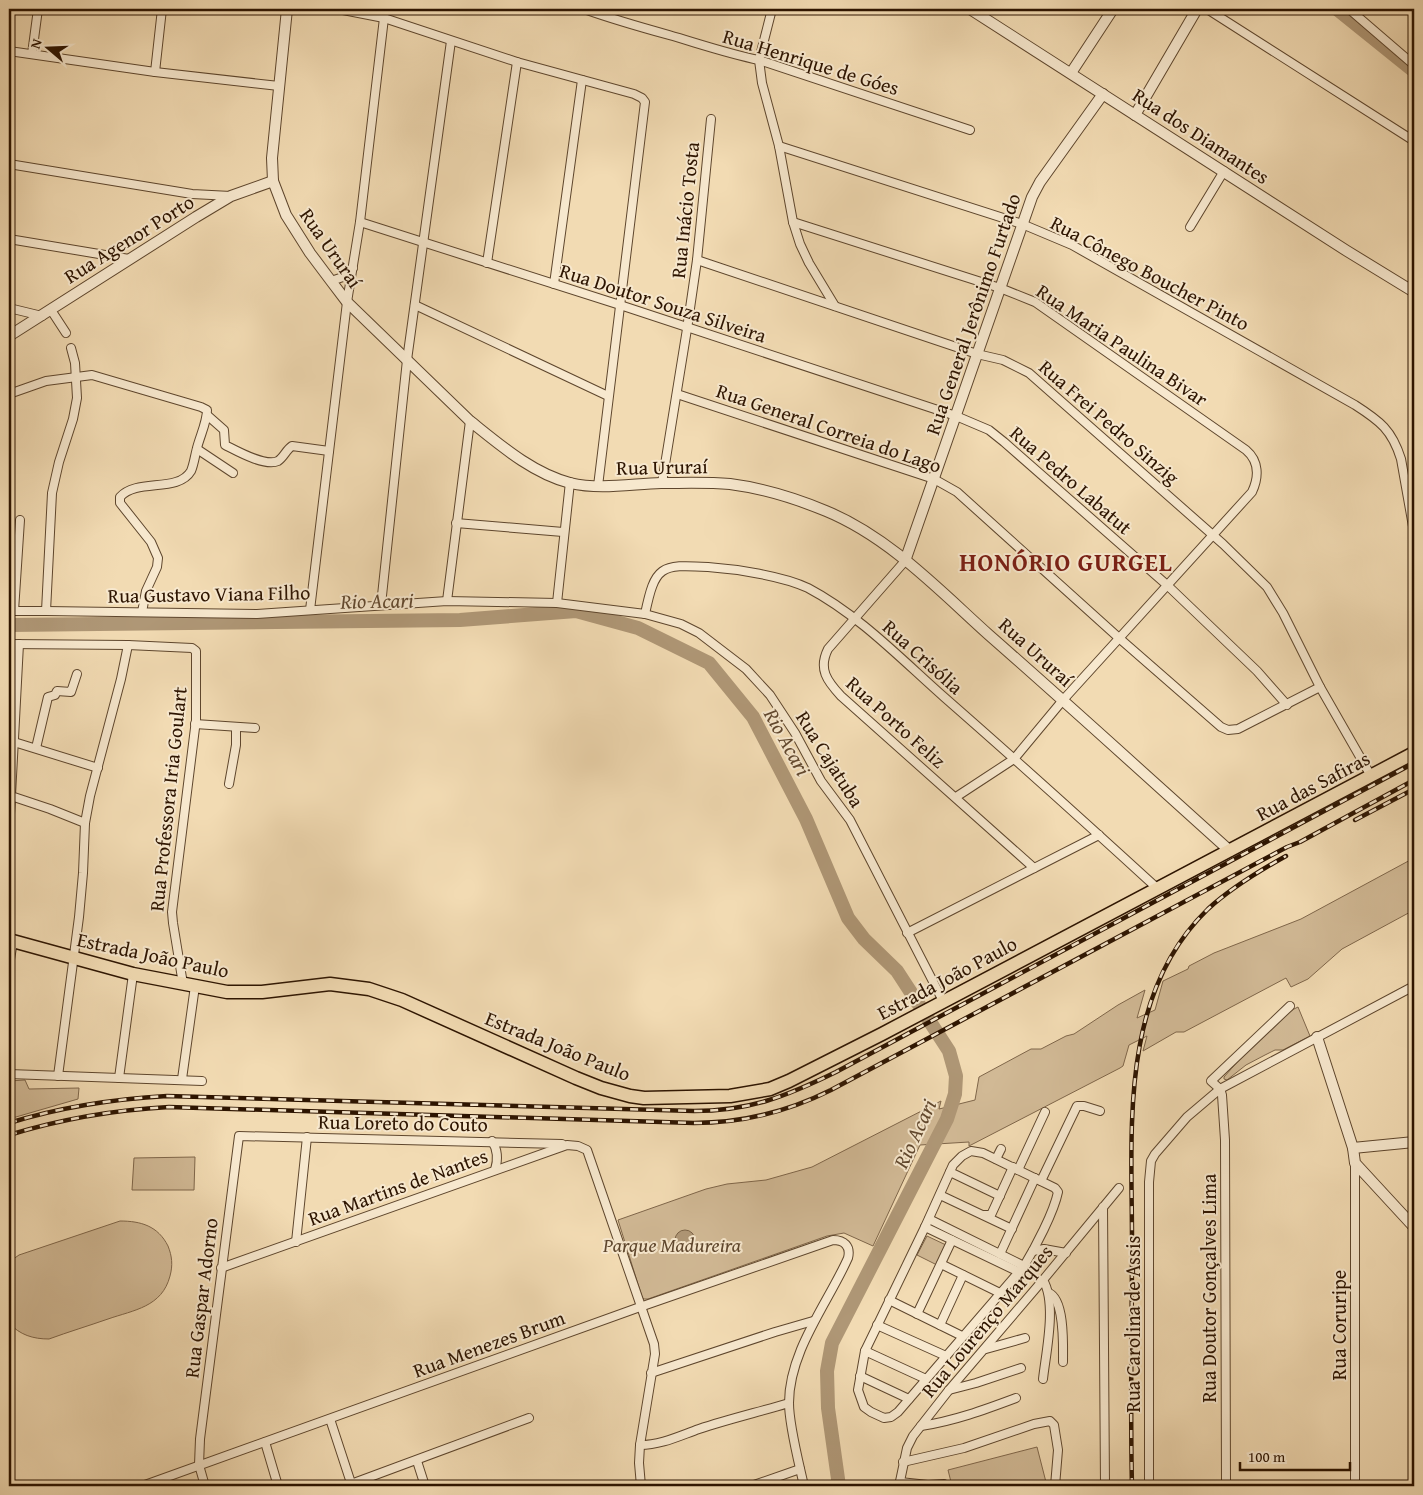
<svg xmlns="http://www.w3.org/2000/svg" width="1423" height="1495" font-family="'Gentium Book Plus',serif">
<rect width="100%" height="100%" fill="#f2dbb3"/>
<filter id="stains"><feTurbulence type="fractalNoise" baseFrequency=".004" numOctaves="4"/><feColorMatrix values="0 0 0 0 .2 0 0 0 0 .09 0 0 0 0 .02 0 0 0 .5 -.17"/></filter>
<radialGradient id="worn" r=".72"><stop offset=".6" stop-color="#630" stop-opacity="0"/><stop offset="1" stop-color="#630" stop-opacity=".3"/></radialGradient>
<!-- green -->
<g fill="#d1b995" stroke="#7f664a">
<polygon points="1414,858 1414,910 1342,949 1308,979 1291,987 1286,978 1184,1032 1176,1032 1143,1051 1147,1036 1129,1045 1123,1066 1120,1068 969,1146 969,1142 920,1145 873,1246 844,1233 827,1236 648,1299 644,1299 642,1297 618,1220 706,1189 727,1184 766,1180 812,1167 941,1101 939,1109 975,1100 979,1077 1031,1049 1041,1049 1066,1036 1074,1034 1118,1005 1145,990 1137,1018 1155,1010 1163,981 1188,969 1189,966 1214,953 1301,919"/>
<path d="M1298,1007L1310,1036L1283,1050H1275L1265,1055L1246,1065L1227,1080L1224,1079V1077C1243,1056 1273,1018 1298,1007Z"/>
<polygon points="25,1080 29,1089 79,1088 78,1099 9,1119 9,1081"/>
<polygon points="195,1157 194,1190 132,1190 134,1158"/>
<path d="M120,1221C141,1221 158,1226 168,1246C172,1256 173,1265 170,1276C162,1307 134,1310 108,1319C88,1326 68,1332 49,1339C33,1339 20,1335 9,1323V1262L19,1255Z"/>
<polygon points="927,1236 946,1245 937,1265 917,1255"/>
<polygon points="1037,1447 1047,1486 952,1486 948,1470"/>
</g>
<!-- water -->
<circle fill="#af9776" stroke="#7b6347" cx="685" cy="1240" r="10"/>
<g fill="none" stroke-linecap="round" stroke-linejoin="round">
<!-- river -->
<g stroke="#af9776" stroke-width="14">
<polyline points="1337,9 1414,71"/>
<polyline points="9,625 460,620 576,611 638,628 709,663 753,717 806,819 848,918 864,939 897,971 949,1051 956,1076 955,1094 947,1119 832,1343 827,1371 828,1408 839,1486"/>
</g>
<defs>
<g id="minor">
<polyline points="338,9 384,18 517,62 634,94 642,98 645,102 598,486"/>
<path d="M584,9C612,19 640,27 669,35C700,44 729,54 759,60L970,130"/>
<polyline points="772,9 759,60 762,83 779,146 793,222 800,244 809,263 835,306"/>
<polyline points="1207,9 1414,141"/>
<polyline points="1349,9 1414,65"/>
<polyline points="9,51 155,72 279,86"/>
<polyline points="32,54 38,9"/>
<polyline points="155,72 162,9"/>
<path d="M779,146L1022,224L1072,245L1355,405C1380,421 1392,430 1401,459L1414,532"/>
<polyline points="9,164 192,194 231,196"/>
<polyline points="360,222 620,305 956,416 989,430 1004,442 1167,585 1257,671 1287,705"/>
<path d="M793,222L1000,288L1035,302L1246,450C1259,461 1259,477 1252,492L1063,700L1014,759L956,797"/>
<polyline points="1190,227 1224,171"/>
<polyline points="9,239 129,259"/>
<polyline points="697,260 977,354 1003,360 1029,373 1223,544 1267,587 1283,613 1320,687 1371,776"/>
<polyline points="487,263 517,62"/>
<polyline points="331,281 343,277 353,268"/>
<polyline points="554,284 582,80"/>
<polyline points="415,305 608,396"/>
<polyline points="9,308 42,316"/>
<polyline points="51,310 66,333"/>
<path d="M9,394L46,381L92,375L201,407L207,410C207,422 200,436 197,448C195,455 194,464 191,471C178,493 137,478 120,497V503L151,542L158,558L157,567L146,591L142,612"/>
<polyline points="677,394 934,479 957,492 1119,638 1221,727 1228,730 1238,729 1320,687"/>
<path d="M207,415L224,430L225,445C237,451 265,467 278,461C284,457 286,450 292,446L329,451"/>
<polyline points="197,449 233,473"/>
<polyline points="662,483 687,329 697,260 711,119"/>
<polyline points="456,523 563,532"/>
<path d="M905,561L828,649C818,669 827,681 841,696L1034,868"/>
<polyline points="447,601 470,421"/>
<polyline points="557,603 570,482"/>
<polyline points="381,605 407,360 451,41"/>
<polyline points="310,610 347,302 360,222 384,18"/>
<polyline points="9,611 46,611 257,614 447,601 557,603 645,614 681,624 699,633 746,669 770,695 795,733 821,781 850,820 943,1001"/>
<polyline points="14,611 20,520"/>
<polyline points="46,611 52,493 59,462 73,419 77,398 75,363 71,348"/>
<path d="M645,614C655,566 660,564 708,567C736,569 783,576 808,588C859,615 901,659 944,697C1016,760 1087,824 1158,889"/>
<polyline points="9,644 128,645 192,648 196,651 196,720 172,912 173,923 183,984"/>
<polyline points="195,724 255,728"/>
<polyline points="14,742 98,768"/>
<polyline points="36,748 48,697 55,695 57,691 71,692 77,674"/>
<polyline points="229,784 236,745 236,727"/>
<polyline points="11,796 50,809 85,823"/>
<polyline points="9,833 19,644"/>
<polyline points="907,933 1099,835"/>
<polyline points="9,966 13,941"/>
<polyline points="9,1074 202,1081"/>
<polyline points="58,1076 79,917 83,873 85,823 90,796 121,679 128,645"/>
<polyline points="119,1078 133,974"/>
<polyline points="182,1079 195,986"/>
<path d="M492,1141C498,1150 498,1160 495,1170"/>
<path d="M971,1151L983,1153L1055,1188L1058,1192C1054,1212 1035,1248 1024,1266L898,1412L891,1417L884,1418L871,1412L864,1407L858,1390L865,1351L925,1227L953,1165L962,1156Z"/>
<polyline points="996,1159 1001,1149"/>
<polyline points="1355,1163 1355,1486"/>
<polyline points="1018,1170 1045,1112"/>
<polyline points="950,1172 1000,1196"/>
<polyline points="1041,1181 1077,1106 1084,1106 1100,1111"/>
<polyline points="940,1195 1012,1229"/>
<polyline points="1103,1207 1105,1486"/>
<polyline points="984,1215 991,1215 1013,1167"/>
<polyline points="929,1219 1024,1266"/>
<polyline points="925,1227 1019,1272"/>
<polyline points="296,1242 307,1137"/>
<polyline points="1033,1251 1044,1249 1066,1253"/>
<polyline points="1000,1254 1035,1178"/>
<polyline points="941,1264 1000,1293"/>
<polyline points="221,1268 567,1145 578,1146 587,1150 654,1344 655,1354 640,1445 639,1463 641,1486"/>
<path d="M1049,1293C1065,1300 1063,1346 1063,1362"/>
<polyline points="889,1300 962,1336"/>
<polyline points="917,1314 952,1240"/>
<polyline points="877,1325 946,1356"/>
<polyline points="940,1325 963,1275"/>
<polyline points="986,1349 1025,1338"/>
<polyline points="865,1351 926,1379"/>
<polyline points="651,1373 775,1332 813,1321"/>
<polyline points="860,1376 909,1399"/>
<path d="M1043,1379C1046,1352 1057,1303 1043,1280"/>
<polyline points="949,1390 976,1383 1021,1368"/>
<polyline points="330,1419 352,1486"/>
<path d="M921,1426C954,1421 984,1410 1016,1398"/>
<polyline points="265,1442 278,1486"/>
<path d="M640,1445C661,1445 679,1436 699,1429C729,1419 759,1412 789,1403"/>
<polyline points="417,1461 425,1486"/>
<polyline points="903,1462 964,1448 1034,1424 1050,1421 1054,1425 1058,1450 1055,1486"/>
<polyline points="900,1482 928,1485 944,1484"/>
<polyline points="351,1484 529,1418"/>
<path d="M142,1486L640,1307L833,1240C844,1240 851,1246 848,1258C828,1303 789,1351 789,1403C789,1426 799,1463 804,1486"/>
<polyline points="205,1486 199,1465 200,1439 239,1136 562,1144"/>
<polyline points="751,1486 800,1469"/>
<polyline points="899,1486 907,1448 913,1436 949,1390 1043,1280 1119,1188"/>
<polyline points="1149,1486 1149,1182 1151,1161 1155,1154 1187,1117 1220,1089 1414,986"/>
<polyline points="1226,1486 1225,1140 1222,1095 1220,1089 1211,1081 1290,1006"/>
</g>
<g id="tertiary">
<path d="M287,9L272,158L273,181L286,215L310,253L331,281L347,302L470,421C500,445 532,473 570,483C600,490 631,484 661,483C683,483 707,482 730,484C761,488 797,499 826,511C889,537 939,590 989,635C1070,706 1150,779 1230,851"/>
<polyline points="970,9 1347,251 1414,292"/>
<polyline points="1071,73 1113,9"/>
<polyline points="1135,115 1197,9"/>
<polyline points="9,336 196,217 231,196 273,181"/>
<polyline points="905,561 1032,197 1040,182 1103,94"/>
<polyline points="1317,1037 1353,1148 1355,1163 1414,1227"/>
<polyline points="1353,1148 1414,1142"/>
</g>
<polyline id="primary" points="9,940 133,974 227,992 262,992 330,984 369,989 402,1000 576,1078 601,1088 630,1096 644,1098 730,1096 770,1089 789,1081 882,1034 1414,753"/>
</defs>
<!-- minor casing -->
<use href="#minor" stroke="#5e462d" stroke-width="10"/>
<!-- tertiary casing -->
<use href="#tertiary" stroke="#5e462d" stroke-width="12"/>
<!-- primary casing -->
<use href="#primary" stroke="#2d1400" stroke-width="15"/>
<!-- minor -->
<use href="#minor" stroke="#f7e8ce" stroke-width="8"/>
<!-- tertiary -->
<use href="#tertiary" stroke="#f7e8ce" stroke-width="10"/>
<!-- primary -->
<use href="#primary" stroke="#f2dbb3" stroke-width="12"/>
<defs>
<g id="rail">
<polyline points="1355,820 1414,789"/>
<path d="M9,1123C61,1107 113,1099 167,1096L694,1111C750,1111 787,1096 836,1072L1414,763"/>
<path d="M9,1135C61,1119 114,1110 169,1107L694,1123C743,1123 787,1112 831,1090L1287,847L1300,842L1414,780"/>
<path d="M1132,1486C1130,1405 1132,1323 1132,1241C1132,1128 1119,995 1208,909C1231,888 1259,871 1286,856"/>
</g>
</defs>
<!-- rail casing -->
<use href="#rail" stroke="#2d1400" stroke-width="4.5"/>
<!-- rail -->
<use href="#rail" stroke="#f7e8ce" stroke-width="2.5" stroke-dasharray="8" stroke-linecap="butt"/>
</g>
<g text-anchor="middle" stroke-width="4" stroke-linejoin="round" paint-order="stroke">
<!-- street labels -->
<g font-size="20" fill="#2d1400" stroke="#f7e8ce">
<text transform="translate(811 62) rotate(17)" y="7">Rua Henrique de Góes</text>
<text transform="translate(1201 136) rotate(33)" y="7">Rua dos Diamantes</text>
<text transform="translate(685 210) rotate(-84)" y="7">Rua Inácio Tosta</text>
<text transform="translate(129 239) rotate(-32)" y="7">Rua Agenor Porto</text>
<text transform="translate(331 248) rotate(55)" y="7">Rua Ururaí</text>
<text transform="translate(1150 273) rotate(28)" y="7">Rua Cônego Boucher Pinto</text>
<text transform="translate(663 303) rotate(18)" y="7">Rua Doutor Souza Silveira</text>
<text transform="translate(973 314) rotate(-71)" y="7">Rua General Jerônimo Furtado</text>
<text transform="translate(1122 345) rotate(34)" y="7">Rua Maria Paulina Bivar</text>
<text transform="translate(1109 422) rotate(41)" y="7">Rua Frei Pedro Sinzig</text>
<text transform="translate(829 428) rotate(19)" y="7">Rua General Correia do Lago</text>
<text transform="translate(662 467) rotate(-1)" y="7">Rua Ururaí</text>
<text transform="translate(1071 480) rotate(41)" y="7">Rua Pedro Labatut</text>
<text transform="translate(209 594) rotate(-1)" y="7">Rua Gustavo Viana Filho</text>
<text transform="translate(1036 652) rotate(42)" y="7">Rua Ururaí</text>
<text transform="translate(923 657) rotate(42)" y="7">Rua Crisólia</text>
<text transform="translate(896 722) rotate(42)" y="7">Rua Porto Feliz</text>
<text transform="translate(830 759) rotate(58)" y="7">Rua Cajatuba</text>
<text transform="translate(1313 786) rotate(-28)" y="7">Rua das Safiras</text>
<text transform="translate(168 799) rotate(-84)" y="7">Rua Professora Iria Goulart</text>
<text transform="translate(153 955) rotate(12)" y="7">Estrada João Paulo</text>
<text transform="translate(947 978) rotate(-28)" y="7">Estrada João Paulo</text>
<text transform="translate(558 1046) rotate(22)" y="7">Estrada João Paulo</text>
<text transform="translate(403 1123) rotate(1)" y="7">Rua Loreto do Couto</text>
<text transform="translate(398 1187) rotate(-20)" y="7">Rua Martins de Nantes</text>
<text transform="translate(1209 1288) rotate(-90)" y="7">Rua Doutor Gonçalves Lima</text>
<text transform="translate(201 1298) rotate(-83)" y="7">Rua Gaspar Adorno</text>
<text transform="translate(987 1321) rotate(-50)" y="7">Rua Lourenço Marques</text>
<text transform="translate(1133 1324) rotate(-90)" y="7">Rua Carolina de Assis</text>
<text transform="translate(1339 1325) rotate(-90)" y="7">Rua Coruripe</text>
<text transform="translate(489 1344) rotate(-20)" y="7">Rua Menezes Brum</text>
</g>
<!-- park labels -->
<g font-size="20" font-style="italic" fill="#5e462d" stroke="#f7e8ce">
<text x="672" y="1252">Parque Madureira</text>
</g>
<!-- water labels -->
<g font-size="21" font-style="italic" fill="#61482f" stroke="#f7e8ce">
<text transform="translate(377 601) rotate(-1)" y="7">Rio Acari</text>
<text transform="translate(787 742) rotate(61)" y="7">Rio Acari</text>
<text transform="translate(915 1134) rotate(-65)" y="7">Rio Acari</text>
</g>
<!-- district labels -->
<g font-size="25" font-weight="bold" letter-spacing="1" fill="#7a1f14" stroke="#f7e8ce">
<text x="1066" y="571">HONÓRIO GURGEL</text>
</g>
</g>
<!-- margin -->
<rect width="1423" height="1495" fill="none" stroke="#f2dbb3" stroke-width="30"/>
<rect x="10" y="10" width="1403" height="1475" fill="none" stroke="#2d1400" stroke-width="2.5"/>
<rect x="15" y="15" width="1393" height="1465" fill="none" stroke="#2d1400"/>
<!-- north arrow -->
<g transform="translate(48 48) rotate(289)" stroke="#f7e8ce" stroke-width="4" paint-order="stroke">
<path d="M0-4L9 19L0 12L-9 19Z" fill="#2d1400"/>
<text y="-8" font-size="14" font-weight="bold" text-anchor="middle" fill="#2d1400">N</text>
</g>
<!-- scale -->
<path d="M1240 1462v8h110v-8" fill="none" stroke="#2d1400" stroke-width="2.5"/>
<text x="1248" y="1462" font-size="15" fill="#2d1400" stroke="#f7e8ce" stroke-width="4" paint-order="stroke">100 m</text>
<rect width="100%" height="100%" filter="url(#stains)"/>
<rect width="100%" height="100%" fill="url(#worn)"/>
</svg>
